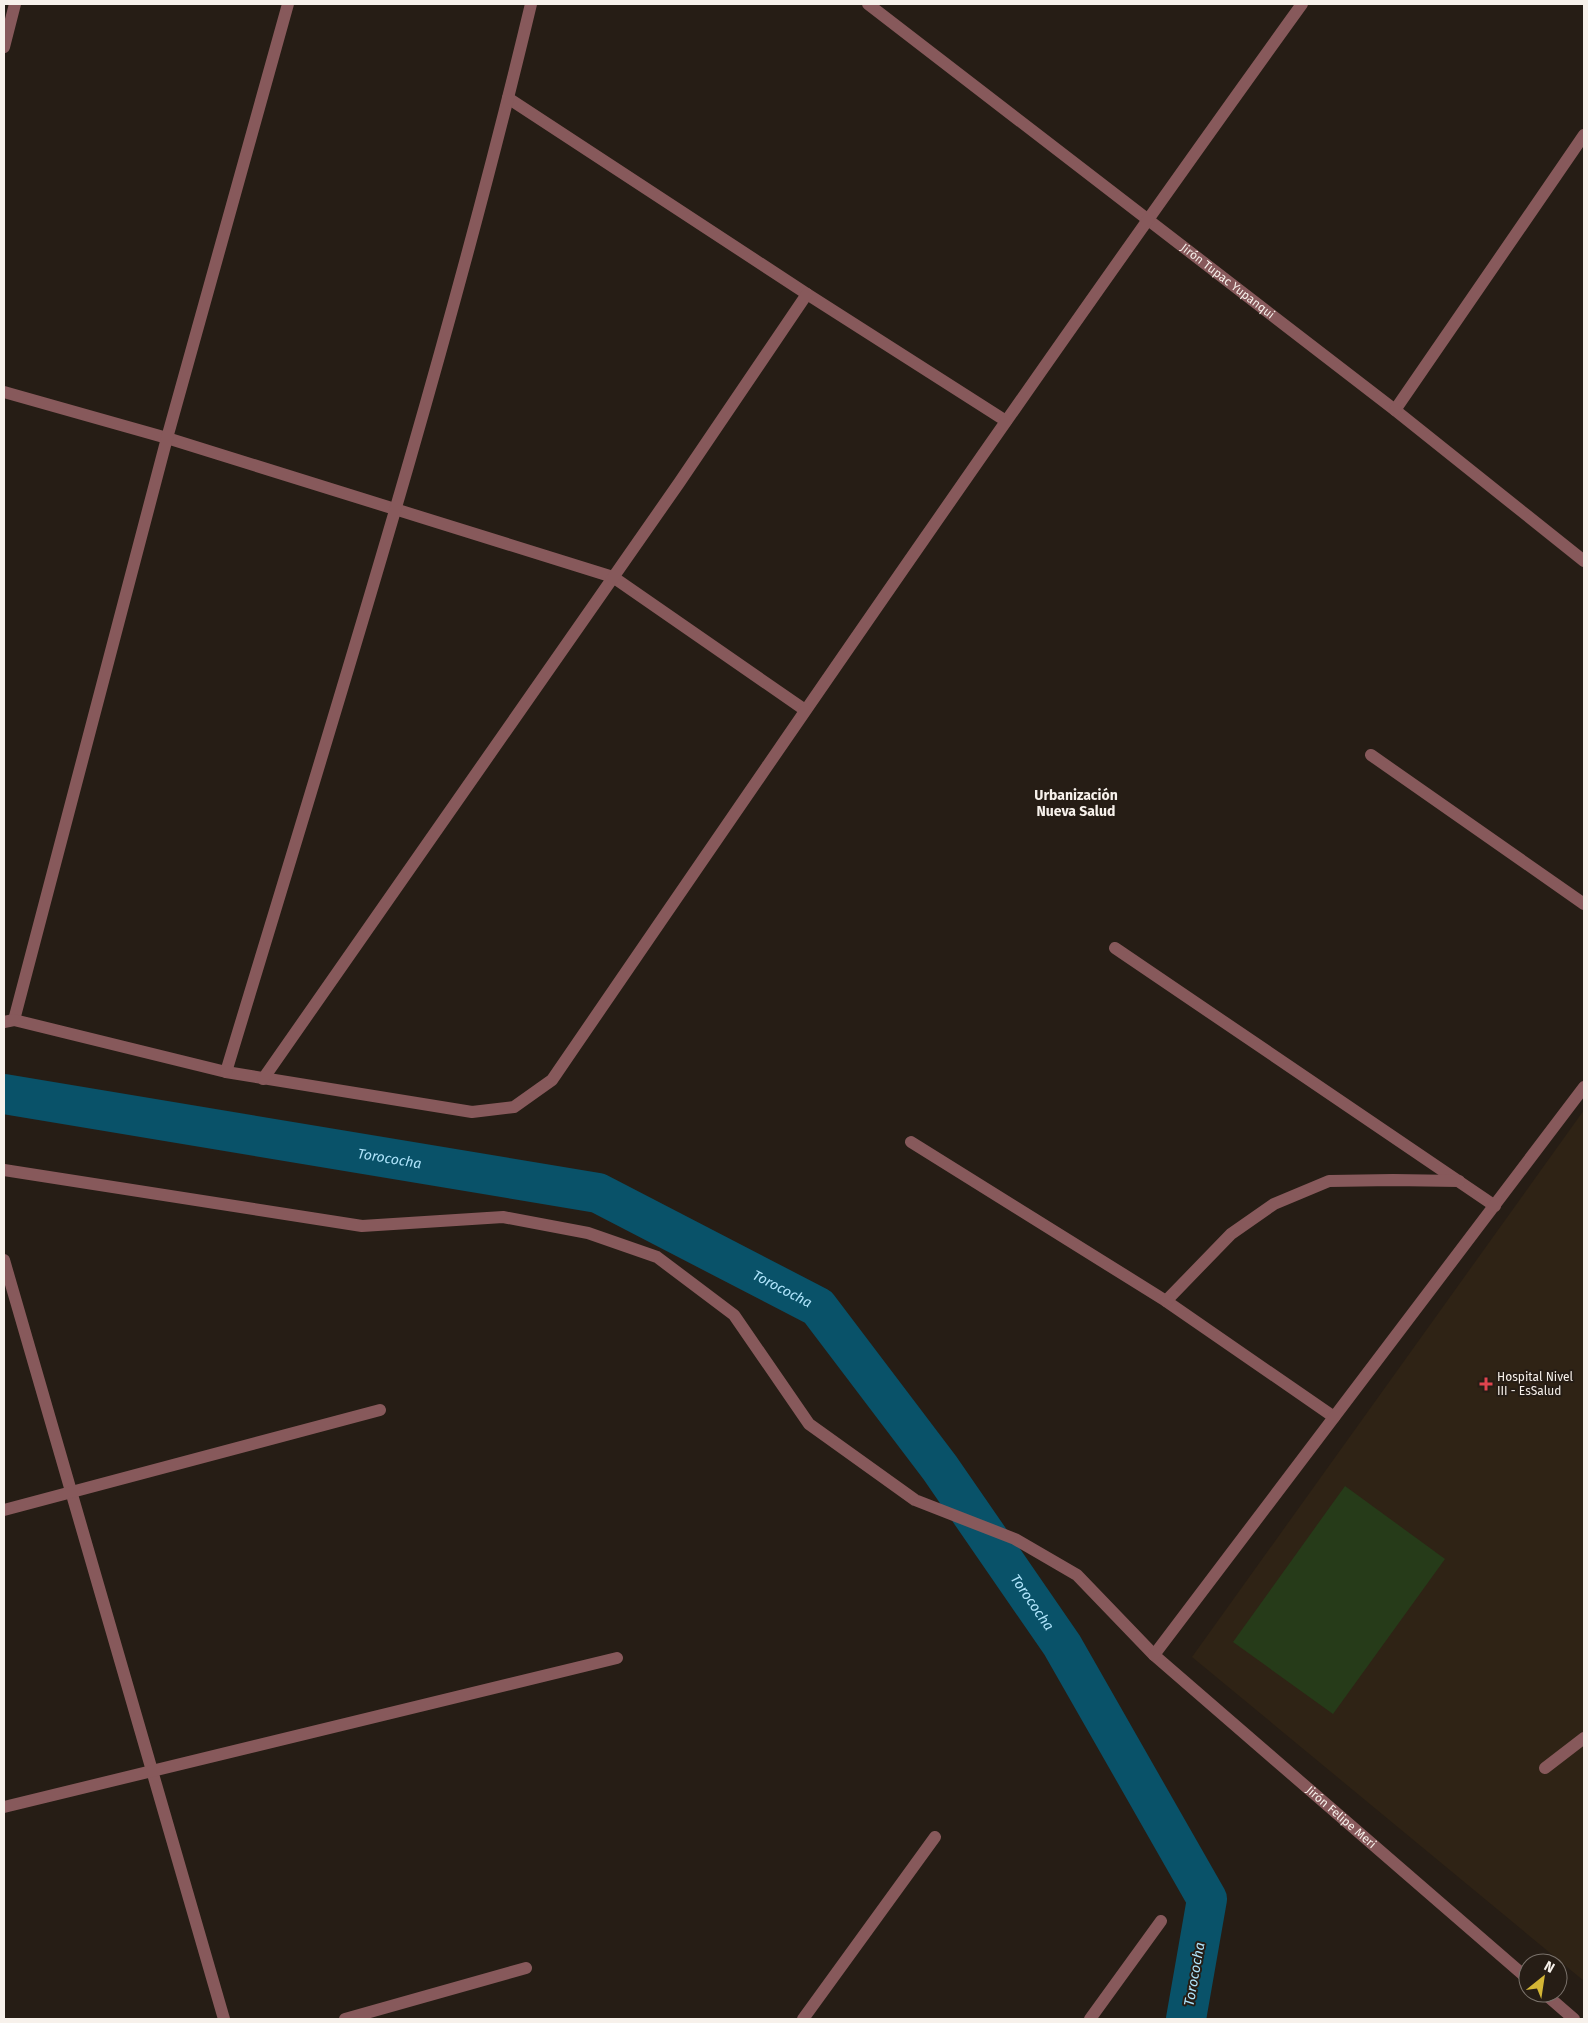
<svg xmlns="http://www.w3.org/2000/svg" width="1588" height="2023" font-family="'Fira Sans',sans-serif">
<rect width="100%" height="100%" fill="#261d15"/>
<!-- medical -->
<polygon fill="#2f2315" points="1584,1110 1584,1981 1192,1657"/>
<!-- green -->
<polygon fill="#263b19" points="1345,1486 1445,1559 1333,1714 1233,1642"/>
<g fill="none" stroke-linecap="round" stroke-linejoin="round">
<!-- canal -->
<path stroke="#095269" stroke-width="40" id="s1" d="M4,1094L598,1193L818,1307L940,1468L1062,1645L1207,1899L1186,2019"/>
<!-- minor -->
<g stroke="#87595b" stroke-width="12">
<path id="s2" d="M868,4L1395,410L1584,561"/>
<polyline points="4,47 15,4"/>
<polyline points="508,98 807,294 1006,421"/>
<polyline points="4,392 167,438 613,577 805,710"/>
<polyline points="1395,410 1584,135"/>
<polyline points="1371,755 1584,904"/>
<polyline points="1115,948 1495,1206"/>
<polyline points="14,1020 167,438 288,4"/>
<path d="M4,1022L14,1020L226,1072L472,1112L514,1107L552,1080C799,719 1046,359 1302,4"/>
<path d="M226,1072C333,718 445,364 531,4"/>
<polyline points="263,1079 679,483 807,294"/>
<polyline points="911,1142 1166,1301 1334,1417"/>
<path id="s3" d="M4,1170L362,1226L503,1217L588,1233L657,1257L734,1315L809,1424L915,1500L1015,1539L1077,1575L1154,1655L1528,1979"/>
<polyline points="4,1260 224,2019"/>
<polyline points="1166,1301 1231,1234 1274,1204 1329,1181 1393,1180 1459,1181"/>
<polyline points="4,1510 380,1410"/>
<polyline points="1154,1655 1584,1087"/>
<polyline points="1545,1768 1584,1738"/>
<polyline points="4,1807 617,1658"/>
<polyline points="1544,1993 1574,2019"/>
<polyline points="345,2019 526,1968"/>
<polyline points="803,2019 935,1837"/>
<polyline points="1090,2019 1161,1921"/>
</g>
</g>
<!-- markers -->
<path fill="#e0444e" stroke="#261d15" stroke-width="2" d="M1483.5 1376.5h5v5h5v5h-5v5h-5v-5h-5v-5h5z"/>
<g text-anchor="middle" stroke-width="4" stroke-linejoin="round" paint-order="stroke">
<!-- street labels -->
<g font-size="12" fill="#f7f1eb" stroke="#261d15">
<text dy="4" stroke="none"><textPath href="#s2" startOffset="454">Jirón Tupac Yupanqui</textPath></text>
<text dy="4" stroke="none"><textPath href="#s3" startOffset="1560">Jirón Felipe Meri</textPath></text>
</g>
<!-- poi labels -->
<g font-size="12" fill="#f7f1eb" stroke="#261d15" text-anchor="start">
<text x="1497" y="1381">Hospital Nivel<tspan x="1497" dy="14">III - EsSalud</tspan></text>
</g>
<!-- neighbourhood labels -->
<g font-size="14" font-weight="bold" fill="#f7f1eb" stroke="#261d15">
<text x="1076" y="800">Urbanización<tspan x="1076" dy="16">Nueva Salud</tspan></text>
</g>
<!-- water labels -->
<g font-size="14" font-style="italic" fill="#afe4fb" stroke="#261d15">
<text dy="5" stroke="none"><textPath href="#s1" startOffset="391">Torococha</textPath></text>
<text dy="5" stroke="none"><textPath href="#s1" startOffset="810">Torococha</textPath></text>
<text dy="5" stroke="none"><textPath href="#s1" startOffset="1215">Torococha</textPath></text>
<text transform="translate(1194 1974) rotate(-80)" y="5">Torococha</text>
</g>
</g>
<!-- border -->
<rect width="1588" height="2023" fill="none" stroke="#f7f1eb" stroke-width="10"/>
<!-- north arrow -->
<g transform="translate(1543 1978) rotate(30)"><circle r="24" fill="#261d15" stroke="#7a726b"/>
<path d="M0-4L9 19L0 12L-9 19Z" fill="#d4b635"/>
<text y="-8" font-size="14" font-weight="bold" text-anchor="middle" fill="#f7f1eb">N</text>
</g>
</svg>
